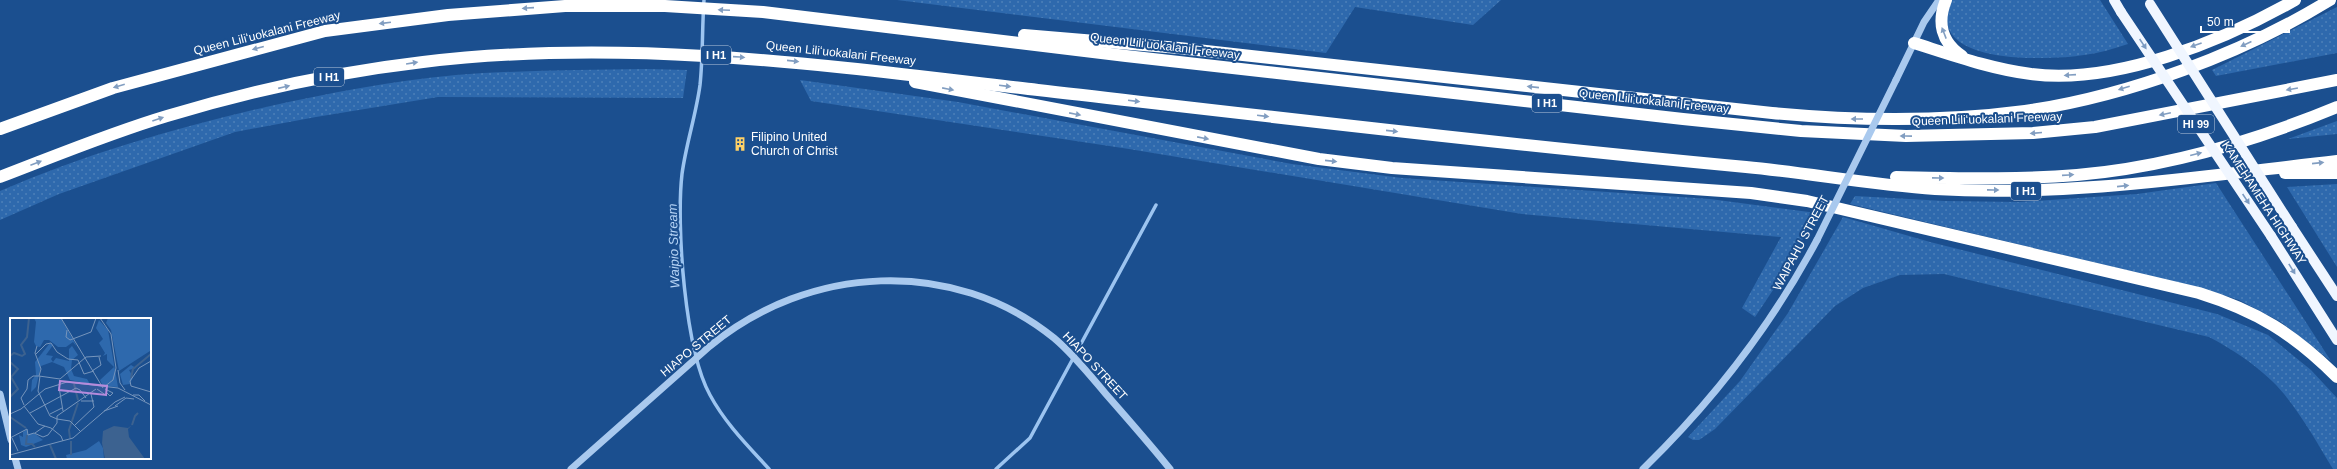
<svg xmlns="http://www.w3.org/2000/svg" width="2337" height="469" font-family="Helvetica,sans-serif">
<defs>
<pattern id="grass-dots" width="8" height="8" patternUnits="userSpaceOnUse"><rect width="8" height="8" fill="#2e69ad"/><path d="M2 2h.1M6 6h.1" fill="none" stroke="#4d80b9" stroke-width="1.8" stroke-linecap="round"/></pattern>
</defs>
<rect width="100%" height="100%" fill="#1b4f8f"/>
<!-- grass -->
<g fill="url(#grass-dots)">
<polygon points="897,0 1501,0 1473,25 1355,7 1326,53"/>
<path d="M1950,0H2100L2128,44C2113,49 2099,53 2084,55C2053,60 1946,65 1947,18C1948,12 1947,6 1950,0Z"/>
<polygon points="2337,7 2337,53 2216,76 2212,70"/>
<path d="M646,69L687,70L683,98L438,97L316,117L235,132L59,194L0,220V191C86,154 175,128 266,107C329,93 392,81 456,75C519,70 583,70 646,69Z"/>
<polygon points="800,80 958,102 1292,164 1402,178 1710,199 1817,213 1783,275 1755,317 1742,308 1781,237 1522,214 1129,149 811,101"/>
<polygon points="2337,121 2337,134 2288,139"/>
<polygon points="2216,183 2331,361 2281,322 2239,300 2201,288 1850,204 1855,196 1945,201 2020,202 2137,194"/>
<polygon points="2337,184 2337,267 2287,187"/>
<path d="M1843,217L1930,242L2217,314L2268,335L2311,370L2337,398V469H2333C2316,441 2295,403 2272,381C2253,363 2232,349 2209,337L1944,274L1900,275L1863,288L1835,306L1715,429L1699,440H1693L1688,437L1740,381L1788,313Z"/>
</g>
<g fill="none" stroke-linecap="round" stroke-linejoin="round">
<!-- stream -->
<g stroke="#9cc4f0" stroke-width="3.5">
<path d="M704,0C702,28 703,57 700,85C696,115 686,144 682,174C676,226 685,350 710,395C725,423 748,446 769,469"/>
<polyline points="996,469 1030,438 1156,205"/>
</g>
<!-- tertiary -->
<g stroke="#a9c9ee" stroke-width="7">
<polyline points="1896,80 1924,22 1939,0"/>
<polyline points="0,394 11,440"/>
<polyline points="15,458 18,469"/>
<path d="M571,469L710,346C808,265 953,256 1054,338C1073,354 1089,374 1105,393C1127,418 1149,443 1170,469"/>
<path d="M1643,469C1713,401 1771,326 1817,240"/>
</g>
<!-- primary -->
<g stroke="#f0f6ff" stroke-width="10">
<polyline points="2114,0 2121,12"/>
<polyline points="2292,227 2337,296"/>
<polyline points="2271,236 2337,340"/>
</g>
<!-- motorway -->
<g stroke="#fff" stroke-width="12">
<path d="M1946,0C1937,22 1941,42 1962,56"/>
<path d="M1024,35L1179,48L1772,113C1856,121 1941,122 2025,111C2128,96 2242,54 2330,0"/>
<path d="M1914,43C1952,55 1991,69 2031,74C2115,85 2223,41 2295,0"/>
<path d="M915,82L1319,159L1392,168L1751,193L1807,201L2199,293C2257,311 2294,334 2337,377"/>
<polyline points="0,129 113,88 325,31 448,15 565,6 665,6 763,12 1126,56 1683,119 1801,131 1906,136 2033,133 2095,127 2337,80"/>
<polyline points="2285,173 2337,173"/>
<path d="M0,177C55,156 110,133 167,116C250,91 337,72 423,62C629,37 833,66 1038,90C1274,117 1510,145 1746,167C1809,173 1872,185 1935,189C2070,197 2203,176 2337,161"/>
<path d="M1896,177C1956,178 2017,180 2077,175C2166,167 2255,141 2337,107"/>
</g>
<!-- tertiary-bridge -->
<polyline stroke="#a9c9ee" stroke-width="7" points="1817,240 1896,80"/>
<!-- primary-bridge -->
<g stroke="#f0f6ff" stroke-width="10">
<polyline points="2150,4 2292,227"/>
<polyline points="2121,12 2271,236"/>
</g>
</g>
<!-- one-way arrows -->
<defs><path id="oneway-solid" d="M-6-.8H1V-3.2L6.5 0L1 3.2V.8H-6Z"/></defs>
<g fill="#829ec1">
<use href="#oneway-solid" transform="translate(528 8) rotate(176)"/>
<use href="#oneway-solid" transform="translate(724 10) rotate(-177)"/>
<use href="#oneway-solid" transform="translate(385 23) rotate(173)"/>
<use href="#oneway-solid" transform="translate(1944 33) rotate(-111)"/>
<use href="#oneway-solid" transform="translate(2246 44) rotate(155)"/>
<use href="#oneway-solid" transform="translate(2196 45) rotate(160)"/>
<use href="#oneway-solid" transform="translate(258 48) rotate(165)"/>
<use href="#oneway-solid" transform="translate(739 57) rotate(4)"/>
<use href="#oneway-solid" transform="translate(793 61) rotate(6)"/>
<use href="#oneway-solid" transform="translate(412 63) rotate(-9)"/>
<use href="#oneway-solid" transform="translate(2070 75) rotate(176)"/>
<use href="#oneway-solid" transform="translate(119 86) rotate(164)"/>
<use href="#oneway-solid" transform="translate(1005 86) rotate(7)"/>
<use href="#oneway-solid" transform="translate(284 87) rotate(-13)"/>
<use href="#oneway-solid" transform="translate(1533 87) rotate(-174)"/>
<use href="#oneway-solid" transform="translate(2124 88) rotate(163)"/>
<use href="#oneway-solid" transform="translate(948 89) rotate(11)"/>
<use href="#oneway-solid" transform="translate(2292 89) rotate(170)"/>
<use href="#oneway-solid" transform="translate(1134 101) rotate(7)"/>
<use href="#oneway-solid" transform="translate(1075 114) rotate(11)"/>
<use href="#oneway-solid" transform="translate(2165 114) rotate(168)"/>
<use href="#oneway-solid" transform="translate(1263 116) rotate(7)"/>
<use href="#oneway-solid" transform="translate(158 119) rotate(-19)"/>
<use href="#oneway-solid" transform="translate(1857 119) rotate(180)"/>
<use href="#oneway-solid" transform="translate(1392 131) rotate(6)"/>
<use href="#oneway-solid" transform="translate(2036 133) rotate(175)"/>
<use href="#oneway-solid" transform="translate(1906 136) rotate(-179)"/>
<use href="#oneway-solid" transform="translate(1203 138) rotate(11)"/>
<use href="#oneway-solid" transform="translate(2196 154) rotate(-14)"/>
<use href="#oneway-solid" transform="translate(1331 161) rotate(6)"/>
<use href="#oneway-solid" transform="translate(36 163) rotate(-21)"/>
<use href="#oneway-solid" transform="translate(2318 163) rotate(-6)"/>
<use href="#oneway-solid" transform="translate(2068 175) rotate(-4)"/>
<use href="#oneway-solid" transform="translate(1938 178) rotate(1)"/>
<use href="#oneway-solid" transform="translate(2123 186) rotate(-6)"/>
<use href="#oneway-solid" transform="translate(1993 190) rotate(1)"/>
</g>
<g fill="#7b9ac1">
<use href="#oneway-solid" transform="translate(2143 44) rotate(56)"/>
<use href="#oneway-solid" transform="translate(2246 199) rotate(56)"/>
<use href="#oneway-solid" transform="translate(2292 269) rotate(58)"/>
</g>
<!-- icons -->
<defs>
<symbol id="building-bare" viewBox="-9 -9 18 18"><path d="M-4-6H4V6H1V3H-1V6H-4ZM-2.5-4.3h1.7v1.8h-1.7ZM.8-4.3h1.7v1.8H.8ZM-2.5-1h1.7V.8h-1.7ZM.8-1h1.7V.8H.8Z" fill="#ffd166" stroke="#1b4f8f" stroke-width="2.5" paint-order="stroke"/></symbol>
</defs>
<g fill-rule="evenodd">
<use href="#building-bare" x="730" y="134" width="20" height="20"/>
</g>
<g text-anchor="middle" stroke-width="4" stroke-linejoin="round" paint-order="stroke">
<!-- shield labels -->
<g fill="#1b4f8f" stroke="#bbcadd" stroke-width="1">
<rect x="701" y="46" width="30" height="18" rx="3"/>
<rect x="314" y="68" width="30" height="18" rx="3"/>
<rect x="1532" y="94" width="30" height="18" rx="3"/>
<rect x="2178" y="115" width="36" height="18" rx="3"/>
<rect x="2011" y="182" width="30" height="18" rx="3"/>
</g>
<g font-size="11" font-weight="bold" fill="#fff">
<text x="716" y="59">I H1</text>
<text x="329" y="81">I H1</text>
<text x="1547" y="107">I H1</text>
<text x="2196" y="128">HI 99</text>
<text x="2026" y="195">I H1</text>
</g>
<!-- street labels -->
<g font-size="12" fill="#fff" stroke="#1b4f8f">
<text transform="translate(267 33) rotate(-14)" y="4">Queen Liliʻuokalani Freeway</text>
<text transform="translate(1165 46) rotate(7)" y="4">Queen Liliʻuokalani Freeway</text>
<text transform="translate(841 53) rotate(6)" y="4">Queen Liliʻuokalani Freeway</text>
<text transform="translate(1654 101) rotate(6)" y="4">Queen Liliʻuokalani Freeway</text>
<text transform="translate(1987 119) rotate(-2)" y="4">Queen Liliʻuokalani Freeway</text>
<text transform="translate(2264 203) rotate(57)" y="4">KAMEHAMEHA HIGHWAY</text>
<text transform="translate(1801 243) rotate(-62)" y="4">WAIPAHU STREET</text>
<text transform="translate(696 346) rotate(-40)" y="4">HIAPO STREET</text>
<text transform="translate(1095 366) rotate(47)" y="4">HIAPO STREET</text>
</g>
<!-- poi labels -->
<g font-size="12" fill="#fff" stroke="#1b4f8f" text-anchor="start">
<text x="751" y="141">Filipino United<tspan x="751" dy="14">Church of Christ</tspan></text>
</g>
<!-- water labels -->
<g font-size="13" font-style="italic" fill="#b5d3f5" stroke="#1b4f8f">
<text transform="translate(673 246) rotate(-92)" y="5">Waipio Stream</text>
</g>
</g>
<!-- overview -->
<g transform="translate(10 318)">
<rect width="141" height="141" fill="#1b4f8f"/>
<path d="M98,0H141L140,33L109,53L101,12L96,5ZM89,2L98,12L108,69L93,68L90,62L104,49L97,42V36L93,38L95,35L89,25L93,21L86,10ZM40,25L43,27L36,37L43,38L41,41L43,44L46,40L59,43V31L62,28L68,37L62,42L61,51L64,58L77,61L80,66L60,62L54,49L42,44L31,48L26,69L21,74L22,62L26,57L25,44ZM89,123L93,130L94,141H57L56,137L76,132Z" fill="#2e69ad"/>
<path d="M121,47L126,50L119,52L123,59L120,66L113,67L110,56Z" fill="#2e69ad"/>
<path d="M24,0H51L67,29L63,24L56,29H48L39,22H34L30,29L26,28L24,24L26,4ZM17,111L18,116L24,115L33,122L16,129L11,127L9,117L13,119V114Z" fill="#2e69ad"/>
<path d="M122,107L118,111L119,119L135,141H95L92,125L93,113L104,108L118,110Z" fill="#3c6290"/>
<path fill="none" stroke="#3c6290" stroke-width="2" d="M0,38L4,35L12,38L15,36L11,27L17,19L19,0M0,44L8,51L1,59L8,71L0,79M121,60L123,51L141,36M64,66L68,82M0,99L16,110M122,107L125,98L128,95M17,117L16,126H22L25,129M60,120L59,112L68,85M40,127L46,141M61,137V123"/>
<path fill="none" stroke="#7695bc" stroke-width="1" d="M51,0L93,70M90,0L101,16L106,50L103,62L94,69M57,12L56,19L60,22M60,22L81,14L86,0M26,36L36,26L41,25L47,34L58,41L68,42L74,56L84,53M76,39L91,38M108,52L110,65L115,72M82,53L91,47L89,39M29,58L50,61L76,39M30,58L28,73L40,98L47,101M121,68L120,63L129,50L141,43M121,68L141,74M49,69L53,93M87,71L97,78M95,71L103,75L100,78L97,75M123,77H129L135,83M71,83H84M14,87L11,80L17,71L18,62L23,58H29L31,51L25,35L27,28M14,88L28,106L41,110L51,118L53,123M105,88L116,80L124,81M94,93L108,88M20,95L66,70L70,72L76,80M0,96L11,91L35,71L57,64L108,70L141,87M40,96L52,90M47,101L60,103L71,114M65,107L84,89L81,76M25,115L35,108M0,120L17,111L18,117L24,115L33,119L38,117L47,105V98L86,71M2,120L8,133M0,137L63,120L105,84L115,79"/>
<path fill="#b68bdc" fill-opacity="0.15" stroke="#b68bdc" stroke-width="2" d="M50,63L97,68L96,77L49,72Z"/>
<rect width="141" height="141" fill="none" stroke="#fff" stroke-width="2"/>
</g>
<!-- scale -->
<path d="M2201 26v6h88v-6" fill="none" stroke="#ffffff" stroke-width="2"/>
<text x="2207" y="26" font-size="12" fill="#ffffff" stroke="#1b4f8f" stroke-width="3" paint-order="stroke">50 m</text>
</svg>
